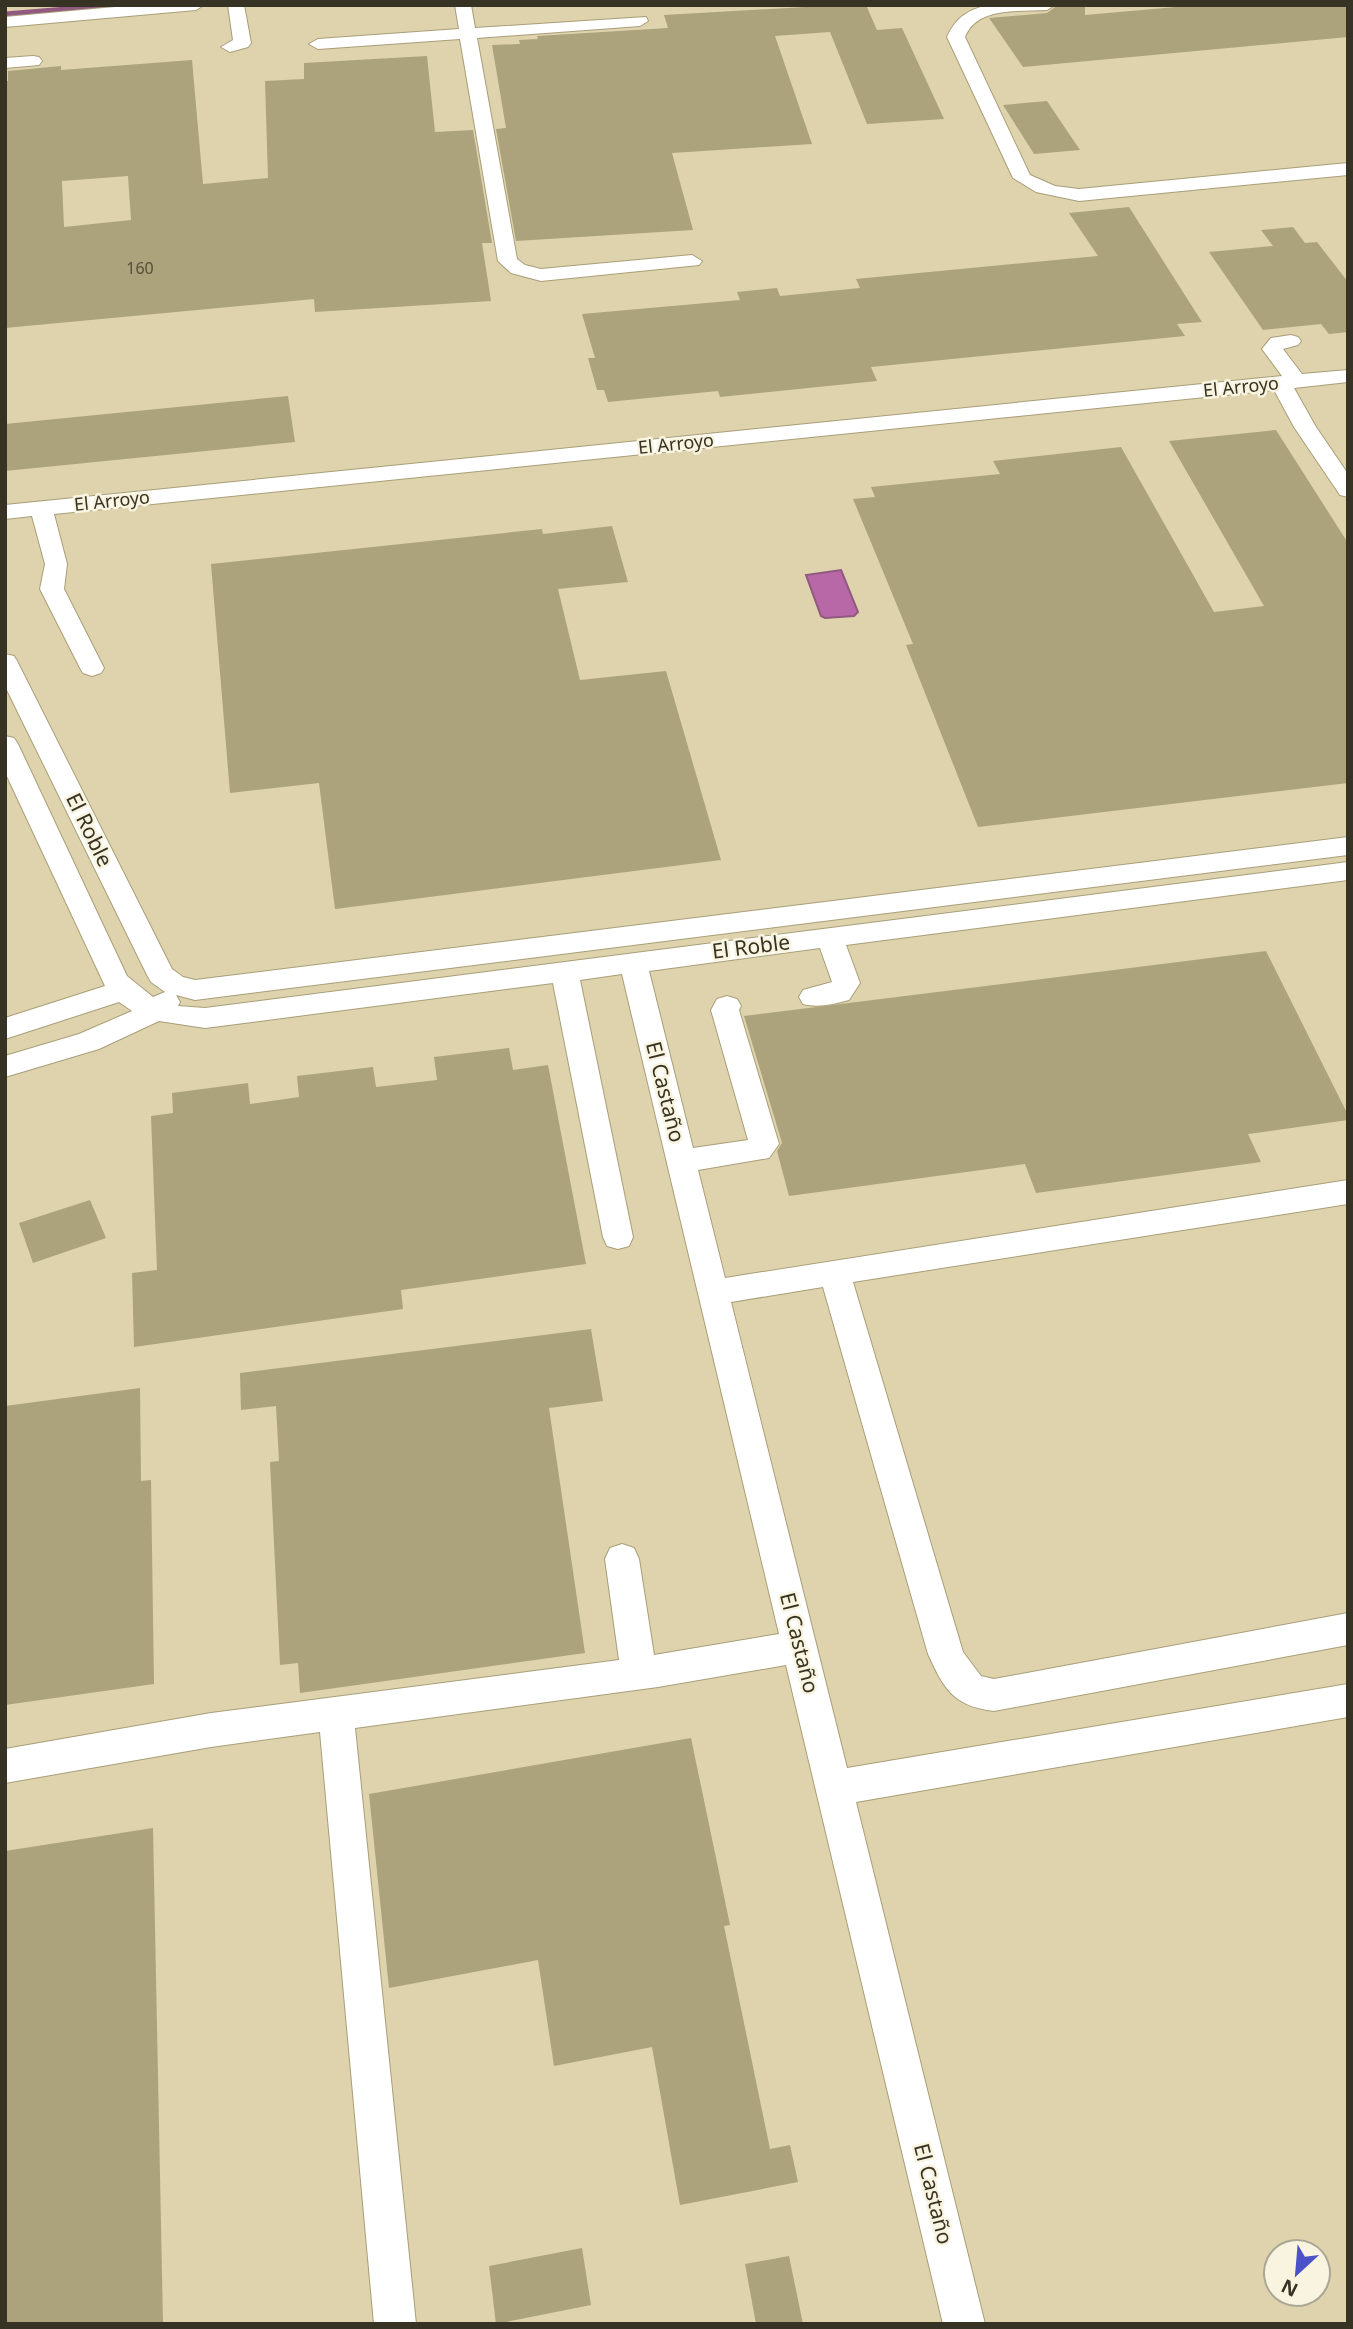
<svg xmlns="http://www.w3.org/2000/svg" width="1353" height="2329" font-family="'Noto Sans',sans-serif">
<rect width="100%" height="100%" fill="#ded3ac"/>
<!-- water -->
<polygon fill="#b868a7" stroke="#915880" stroke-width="2" points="841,570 858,612 854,616 825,618 821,616 806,575"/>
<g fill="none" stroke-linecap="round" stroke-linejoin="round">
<!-- stream -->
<polyline stroke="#915880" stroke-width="5" points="5,14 116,5"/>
</g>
<!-- building -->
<g fill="#aca27c" fill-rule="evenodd">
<polygon points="840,5 866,5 877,30 902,28 944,119 867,124 830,32 775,36 812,144 672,153 693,230 516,241 496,129 506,128 492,45 520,44 519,40 538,39 537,36 668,28 664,15"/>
<polygon points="1058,5 1085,5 1085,15 1199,5 1348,5 1348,37 1023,67 989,18 1047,13"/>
<path d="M427,56L435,132L473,130L492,243H482L491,301L315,312L314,299L5,328V81H8V71L61,66V70L192,60L203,184L268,178L265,81L304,79V63ZM128,176L131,220L64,227L62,181Z"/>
<polygon points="1047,101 1080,150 1034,154 1003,105"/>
<polygon points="1129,207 1202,322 1177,324 1185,336 871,367 877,381 720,397 718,391 608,402 604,390 597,390 588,358 595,358 582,314 740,300 737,292 777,288 780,296 860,288 856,279 1098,256 1069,213"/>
<polygon points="1293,227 1305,243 1317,242 1348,282 1348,332 1329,334 1321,324 1263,330 1209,252 1273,246 1261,230"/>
<polygon points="288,396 295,442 5,471 5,424"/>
<polygon points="1276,430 1348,543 1348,783 978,827 906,645 913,644 853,499 875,497 871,487 1000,474 993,461 1121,447 1214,612 1264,606 1169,441"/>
<polygon points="612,526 628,582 558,589 580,680 666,671 721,860 335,909 319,783 230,793 211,564 542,529 543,534"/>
<polygon points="1266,951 1348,1115 1348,1120 1248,1134 1261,1162 1036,1193 1025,1164 789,1196 777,1151 782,1143 744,1016"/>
<polygon points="509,1048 513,1070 548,1065 586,1264 401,1290 403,1309 134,1347 132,1273 157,1270 151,1116 173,1113 172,1093 248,1083 250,1104 299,1097 297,1076 373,1067 376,1087 437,1080 434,1057"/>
<polygon points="90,1200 106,1238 33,1263 19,1223"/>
<polygon points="591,1329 603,1401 549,1408 585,1653 300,1693 298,1663 280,1665 270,1462 279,1461 276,1406 241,1410 240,1373"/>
<polygon points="140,1388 141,1481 151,1480 154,1684 5,1705 5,1406"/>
<polygon points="691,1738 730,1925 724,1926 770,2149 790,2145 798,2182 680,2205 652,2047 554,2066 538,1960 389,1988 369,1794"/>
<polygon points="153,1828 163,2324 5,2324 5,1851"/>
<polygon points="582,2248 591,2305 496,2324 489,2266"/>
<polygon points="789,2256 803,2324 756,2324 745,2264"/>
</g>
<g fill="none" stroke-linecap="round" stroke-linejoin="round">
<defs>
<g id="minor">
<polygon points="137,5 204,5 196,10 5,27 5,17"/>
<polygon points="228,5 244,5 251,43 248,47 230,52 221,47 233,40"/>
<polygon points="455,5 471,5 475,28 646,17 648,21 640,26 477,38 517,259 525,265 541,269 692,255 702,261 699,265 541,281 511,273 498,261 460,39 318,49 309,44 318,39 459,29"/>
<path d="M988,5H1055L1047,10C1019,12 977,6 965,37L1030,175L1055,186L1079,189L1348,163V175L1079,201L1036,192L1013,178L947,37C956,17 968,10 988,5Z"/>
<polygon points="33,56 39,57 42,61 39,65 5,68 5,58"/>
<polygon points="1291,335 1298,337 1301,341 1298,345 1283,349 1302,374 1348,370 1348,382 1294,388 1316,427 1348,474 1348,497 1340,495 1294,427 1274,390 54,514 67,564 64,589 104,668 101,673 92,676 83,673 80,668 40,589 45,564 32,516 5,519 5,505 1282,376 1262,349 1271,338"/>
<path d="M5,654L14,656L17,661L172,969L183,977L195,980L1348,837V855L195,1000L176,995L180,1002L178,1006L205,1008L1348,862V880L846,945L860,983L849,1000C834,1004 818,1008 803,1004L799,997L803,990L832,982L820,948L649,971L693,1148L748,1140L711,1010L717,999L727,996L737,999L741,1006L739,1010L779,1144L769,1158L698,1170L725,1278L1348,1180V1204L853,1282L963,1652L981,1676L994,1679L1348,1613V1645L994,1711C953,1706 944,1689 928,1654L823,1287L731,1302L847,1768L1348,1684V1717L856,1802L985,2324H943L786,1665L658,1687L355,1728L416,2324H374L320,1732L211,1747L5,1783V1749L211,1713L619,1660L605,1559L610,1548L622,1544L634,1548L639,1559L654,1655L779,1634L622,974L580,980L633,1237L629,1246L618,1249L607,1246L603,1237L553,983L205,1028L159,1021L99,1049L5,1077V1056L79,1034L132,1011L119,1002L5,1039V1018L105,986L5,772V736L14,738L18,744L127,976L153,997L165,992L151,982L147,975L5,686Z"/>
</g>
</defs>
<!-- minor casing -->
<use href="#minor" stroke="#a89e78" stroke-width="2"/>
<!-- minor -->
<use href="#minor" fill="#fff" fill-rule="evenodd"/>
</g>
<g text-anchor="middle" stroke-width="5" stroke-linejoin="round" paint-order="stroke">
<!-- far-number labels -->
<g font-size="16" fill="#544f3a">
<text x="140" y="274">160</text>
</g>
<!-- far-street labels -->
<g font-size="18" fill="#373324" stroke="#f9f4e0">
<text transform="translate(1241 387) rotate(-6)" y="6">El Arroyo</text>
<text transform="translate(676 444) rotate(-6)" y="6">El Arroyo</text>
<text transform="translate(112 501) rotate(-6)" y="6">El Arroyo</text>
</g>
<!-- street labels -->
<g font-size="21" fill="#373324" stroke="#f9f4e0">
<text transform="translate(89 830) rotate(64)" y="7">El Roble</text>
<text transform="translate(751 947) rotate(-7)" y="7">El Roble</text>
<text transform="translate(665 1092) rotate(76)" y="7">El Castaño</text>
<text transform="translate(799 1643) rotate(76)" y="7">El Castaño</text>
<text transform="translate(933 2194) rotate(76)" y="7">El Castaño</text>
</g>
</g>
<!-- border -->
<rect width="1353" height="2329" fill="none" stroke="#373324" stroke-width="14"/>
<!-- north arrow -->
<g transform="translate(1297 2273) rotate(206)"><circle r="33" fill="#f9f4e0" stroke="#aba795" stroke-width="2"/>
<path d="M0-5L12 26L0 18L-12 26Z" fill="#4b52c8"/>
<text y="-10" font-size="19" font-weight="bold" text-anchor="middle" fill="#373324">N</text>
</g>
</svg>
